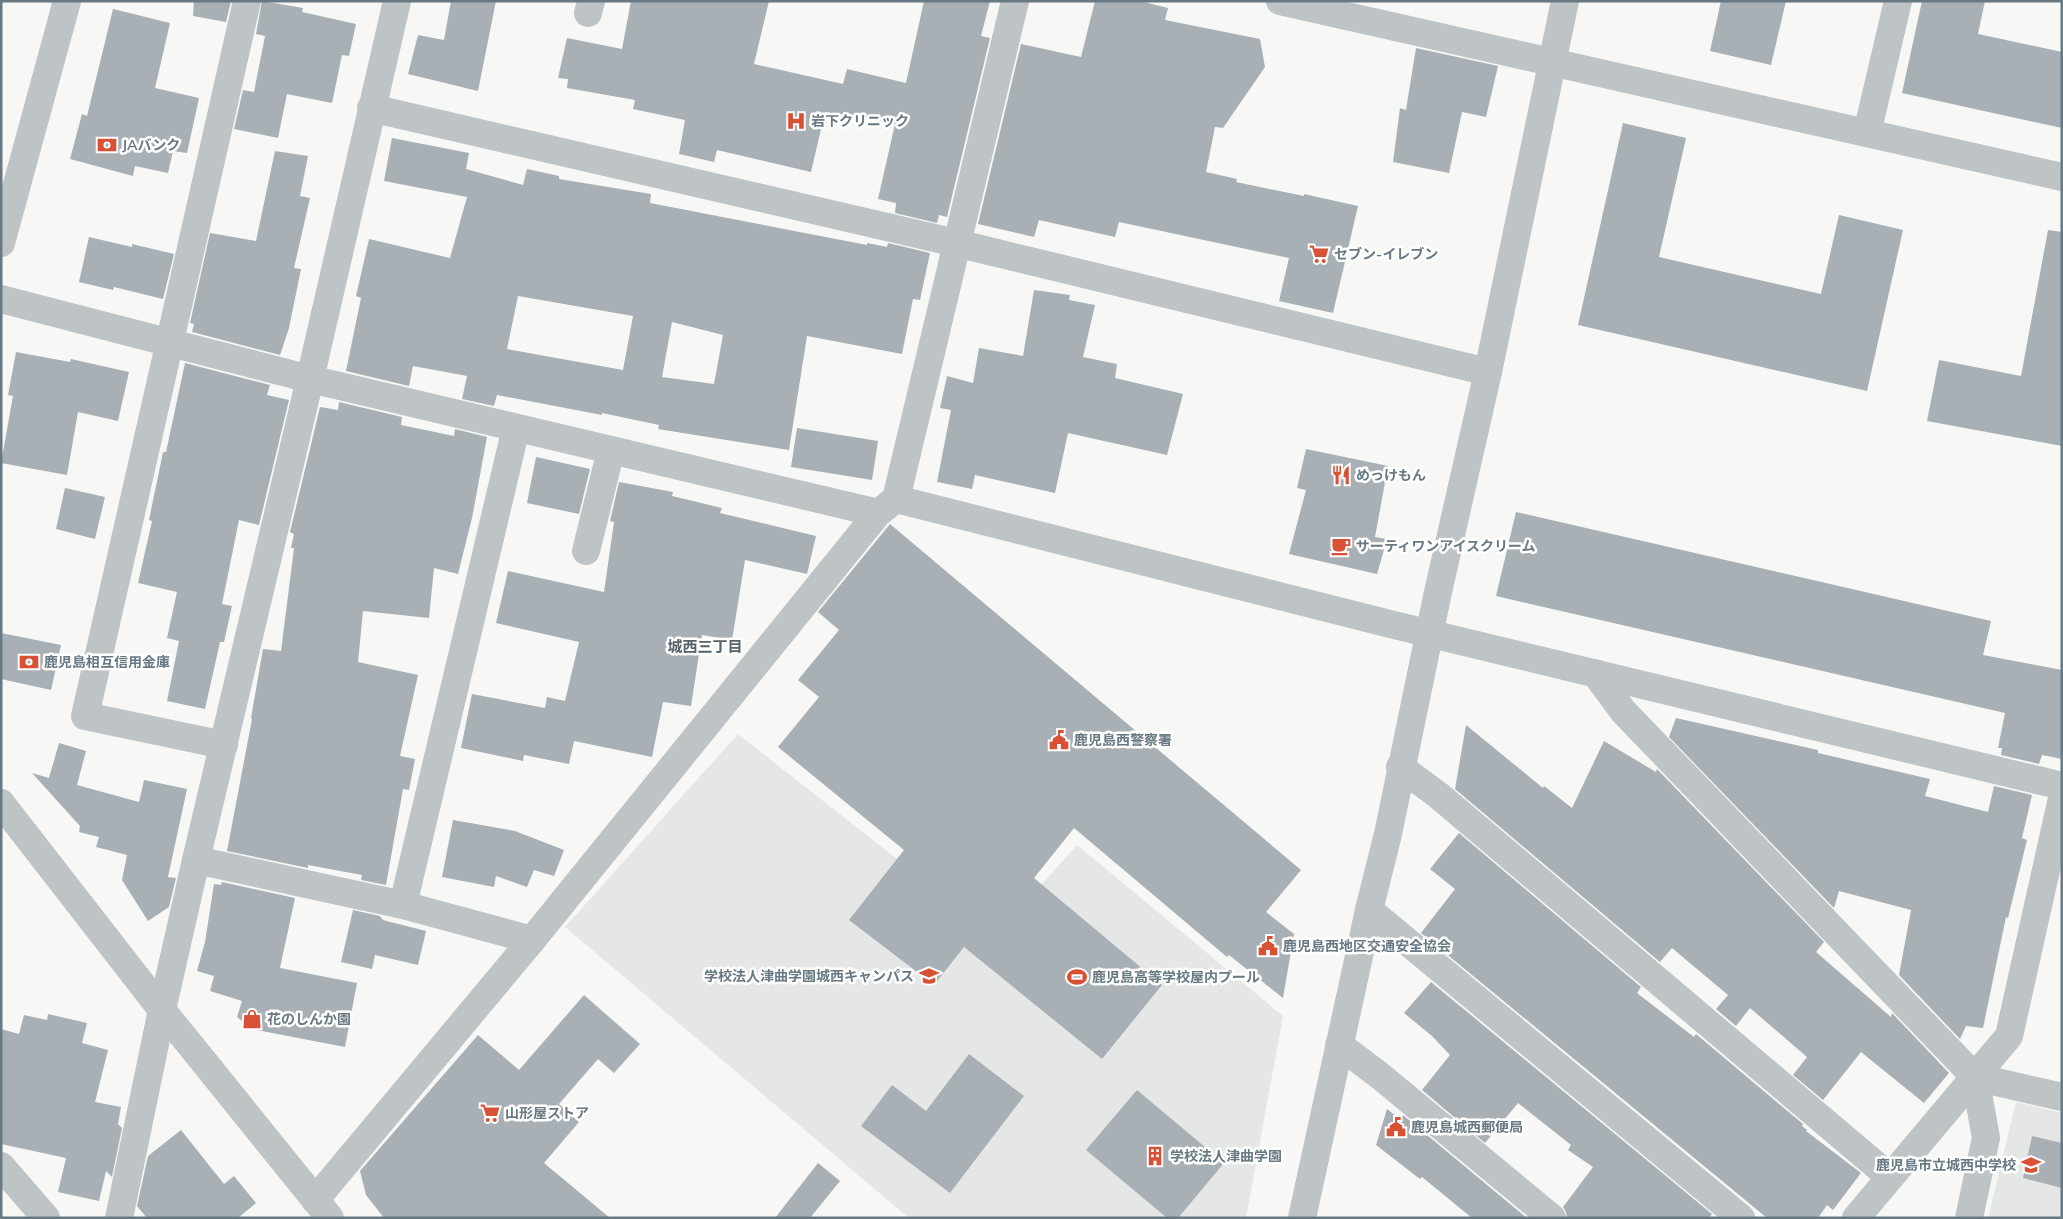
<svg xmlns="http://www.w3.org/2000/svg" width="2063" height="1219" font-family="Mulish,'Noto Sans JP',sans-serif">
<rect width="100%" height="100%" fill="#f7f7f5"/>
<!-- built -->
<g fill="#e5e6e6">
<polygon points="738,734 995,936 1077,845 1283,1016 1246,1218 909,1218 565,927"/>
<polygon points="2016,1102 2062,1113 2062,1218 1988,1218"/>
</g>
<!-- building -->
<g fill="#a8b0b5" fill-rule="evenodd">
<polygon points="194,1 231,1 226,22 193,16"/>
<polygon points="262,1 303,8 302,12 356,24 349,56 342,55 332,103 287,94 278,138 234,129 243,90 254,92 265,36 256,34"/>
<polygon points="451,1 496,1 478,91 408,74 418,35 444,40"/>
<polygon points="631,1 769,1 754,64 843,84 847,69 906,83 924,1 990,1 981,36 990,38 947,217 939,215 937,223 895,213 896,203 878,199 895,124 825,112 811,172 717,150 714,162 679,154 685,120 633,109 635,100 567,88 568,79 558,78 567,38 622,49"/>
<polygon points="1095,1 1140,1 1168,8 1165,20 1260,39 1265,67 1223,128 1215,127 1206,172 1237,179 1236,182 1304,196 1304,194 1358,206 1333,313 1279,301 1289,258 1119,222 1115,237 1039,220 1034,237 978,224 1021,44 1081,57"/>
<polygon points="1721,1 1786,1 1771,65 1710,51"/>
<polygon points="1922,1 1985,1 1978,34 2062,52 2062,128 1902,93"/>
<polygon points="113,9 170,23 155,88 199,98 187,153 173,151 168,173 135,166 133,176 70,159 82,114 87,116"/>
<polygon points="1416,48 1498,66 1486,117 1462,112 1449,173 1393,162 1400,108 1406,110"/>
<polygon points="1623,123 1686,138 1659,257 1821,294 1839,215 1903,230 1867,391 1578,325"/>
<path d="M392,138L469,153L466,169L523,185L527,169L559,176V179L651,194L650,203L867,245V243L887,247L888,243L930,253L920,300L913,299L902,354L807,336L789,450L658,429L659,425L602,413V415L497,395L494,406L462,399L467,376L413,366L409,386L346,371L361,298L356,296L369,239L450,258L467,197L384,181ZM518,296L633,316L623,370L507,349ZM672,322L723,335L714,384L662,377Z"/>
<polygon points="275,151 308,156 300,196 310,198 294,268 301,269 289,328 280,355 192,332 194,324 190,323 210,233 256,241"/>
<polygon points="2048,230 2062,232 2062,446 1927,421 1939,360 2021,376"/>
<polygon points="89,237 132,247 132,244 174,254 163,299 114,287 113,290 79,282"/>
<polygon points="1034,290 1070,295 1069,300 1095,305 1083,357 1117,364 1115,378 1183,394 1167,455 1068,433 1055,493 975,475 972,489 937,482 951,410 940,408 947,376 973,383 979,348 1023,356"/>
<polygon points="16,352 70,362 71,359 129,372 118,421 78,412 67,475 1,463 13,396 8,395"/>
<polygon points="185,363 270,385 267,395 289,400 259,525 239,520 222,604 232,606 224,642 220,642 205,709 167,701 179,641 167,638 177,592 138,583 152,521 149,520 163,452 166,452"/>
<polygon points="339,402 402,417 401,425 454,436 455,429 487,437 472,518 458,574 434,568 429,618 363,611 358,662 418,675 400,756 415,759 409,790 403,789 386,885 361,880 362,875 308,865 308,868 227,851 252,719 251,718 263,649 281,651 294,548 291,548 294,534 290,532 320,407 338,410"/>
<polygon points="797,428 878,441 872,480 791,467"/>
<polygon points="1306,449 1388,466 1375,537 1387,539 1377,574 1289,554 1306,490 1297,488"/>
<polygon points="536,457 590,469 579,514 527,503"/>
<polygon points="619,482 673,492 672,496 722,508 720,513 816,536 807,574 745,560 732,640 702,635 691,706 663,702 652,757 574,741 569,764 524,755 523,761 461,748 472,694 545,708 547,697 565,701 579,642 496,623 508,571 604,592 614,522 610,521"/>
<polygon points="65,488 105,497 95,539 56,529"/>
<polygon points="1516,512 1991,621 1983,655 2062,670 2062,759 2042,755 2039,764 2001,755 2002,748 1998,748 2005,713 1496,596"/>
<polygon points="890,524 1301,870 1266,912 1294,934 1283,998 1229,955 1227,957 1074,828 1034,878 1162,985 1102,1059 964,947 934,985 849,920 904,850 778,747 819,697 798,680 839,630 818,612"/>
<polygon points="1,633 61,645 51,690 1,679"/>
<polygon points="1676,718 1818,750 1818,753 1930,779 1925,796 1988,812 1994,786 2032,795 2022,838 2027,840 2008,918 2006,917 1983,1028 1966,1026 1960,1039 1899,975 1911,910 1839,891 1834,908 1669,737"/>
<polygon points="1466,725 1543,788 1544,786 1572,808 1604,741 1656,772 1657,769 1824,942 1816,952 1891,1017 1892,1013 1949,1073 1924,1103 1861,1052 1823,1100 1793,1075 1807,1057 1750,1008 1736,1026 1716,1009 1728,995 1672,948 1660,962 1455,789"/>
<polygon points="59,743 86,751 77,785 139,802 144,780 187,789 168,877 176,878 169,907 148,921 122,880 127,855 96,847 99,837 79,832 80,826 32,773 49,778"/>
<polygon points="453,820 515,831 564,850 554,876 534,870 527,887 496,876 494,887 442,877"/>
<polygon points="1459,833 1641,987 1637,993 1694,1037 1696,1034 1803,1124 1802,1126 1807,1130 1806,1131 1861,1173 1833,1210 1827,1205 1818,1218 1767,1218 1421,933 1455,889 1430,869"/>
<polygon points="222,882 295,898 280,968 357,983 345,1047 252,1029 237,1017 242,1001 210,991 214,976 197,971 205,942 214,884 221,885"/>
<polygon points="353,910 380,916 383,920 426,931 418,965 375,955 372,969 341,962"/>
<polygon points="1431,982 1712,1214 1709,1218 1567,1218 1566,1212 1563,1207 1593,1167 1568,1150 1571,1145 1518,1103 1485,1143 1422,1090 1450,1055 1432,1036 1404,1013"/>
<polygon points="584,995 640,1044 614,1073 598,1059 559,1104 579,1122 544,1163 610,1218 384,1218 366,1195 360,1171 478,1035 519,1070"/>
<polygon points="48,1014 87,1023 82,1043 108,1050 95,1102 121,1107 118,1124 122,1128 112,1177 106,1171 99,1201 58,1192 66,1158 1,1144 1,1029 19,1034 24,1015 47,1020"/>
<polygon points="969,1054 1024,1096 950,1193 861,1126 892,1085 926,1111"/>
<polygon points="1137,1090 1224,1163 1178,1218 1167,1218 1086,1150"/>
<polygon points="1387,1109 1400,1119 1403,1115 1527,1218 1472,1218 1422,1177 1420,1179 1376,1145"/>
<polygon points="181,1130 224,1184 234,1176 256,1203 238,1218 147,1218 137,1206 148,1156"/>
<polygon points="2032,1136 2062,1143 2062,1188 2023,1178"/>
<polygon points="818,1163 840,1181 810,1218 775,1218"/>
</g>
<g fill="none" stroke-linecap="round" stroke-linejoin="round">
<!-- minor -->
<g stroke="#bec3c6" stroke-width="28">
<polyline points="588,13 591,1"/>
<polyline points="371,108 956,243 1488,372"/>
<polyline points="1867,133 1898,1"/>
<polyline points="1,299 310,379 878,513"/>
<polyline points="896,499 1390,624 2062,786"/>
<polyline points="586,551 611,450"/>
<polyline points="1595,673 1623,711 1975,1077 2062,1097"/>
<polyline points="224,745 85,716 247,1"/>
<polyline points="1400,767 1438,795 1890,1177"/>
<polyline points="196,860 403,905 532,940"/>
<polyline points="403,905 516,428"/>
<polyline points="1369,910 1741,1218"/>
<polyline points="1339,1045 1379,1075 1552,1218"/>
<polyline points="1,1166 46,1218"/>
<polyline points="315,1200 532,940 878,513 896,499 1015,1"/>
<polyline points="119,1218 162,1010 196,860 310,379 397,1"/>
<polyline points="1856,1218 2009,1036 2062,798"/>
<polyline points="1969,1218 1986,1138 1975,1077"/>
</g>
<!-- tertiary -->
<g stroke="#bec3c6" stroke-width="28">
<polyline points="1280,1 2062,177"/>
<polyline points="1,243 67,1"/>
<polyline points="1,803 162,1010 330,1218"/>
<polyline points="1302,1218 1369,910 1388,834 1438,592 1488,372 1565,1"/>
</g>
</g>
<!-- icons -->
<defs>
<symbol id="hospital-bare" viewBox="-9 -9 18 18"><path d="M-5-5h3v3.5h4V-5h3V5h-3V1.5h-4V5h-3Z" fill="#d85135" stroke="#fff" stroke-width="2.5" paint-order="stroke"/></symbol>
<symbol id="bank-bare" viewBox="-9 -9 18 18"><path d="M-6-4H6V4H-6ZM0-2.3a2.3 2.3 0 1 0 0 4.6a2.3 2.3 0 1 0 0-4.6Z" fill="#d85135" stroke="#fff" stroke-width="2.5" paint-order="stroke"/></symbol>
<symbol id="supermarket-bare" viewBox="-9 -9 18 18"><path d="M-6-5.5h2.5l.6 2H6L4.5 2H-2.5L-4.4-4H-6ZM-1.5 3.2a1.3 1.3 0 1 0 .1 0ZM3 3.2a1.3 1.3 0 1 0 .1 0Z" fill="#d85135" stroke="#fff" stroke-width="2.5" paint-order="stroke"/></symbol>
<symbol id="restaurant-bare" viewBox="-9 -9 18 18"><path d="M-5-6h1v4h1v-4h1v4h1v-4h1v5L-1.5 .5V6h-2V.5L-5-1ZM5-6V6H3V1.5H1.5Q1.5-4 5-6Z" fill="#d85135" stroke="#fff" stroke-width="2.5" paint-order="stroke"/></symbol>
<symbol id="cafe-bare" viewBox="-9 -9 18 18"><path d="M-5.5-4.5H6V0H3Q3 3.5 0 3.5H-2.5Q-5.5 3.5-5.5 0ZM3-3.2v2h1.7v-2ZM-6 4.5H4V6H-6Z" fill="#d85135" stroke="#fff" stroke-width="2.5" paint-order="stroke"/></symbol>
<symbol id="civic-bare" viewBox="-9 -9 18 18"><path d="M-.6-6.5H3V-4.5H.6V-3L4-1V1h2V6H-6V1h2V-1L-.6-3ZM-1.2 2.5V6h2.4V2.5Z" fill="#d85135" stroke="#fff" stroke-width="2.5" paint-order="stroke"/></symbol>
<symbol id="school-bare" viewBox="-9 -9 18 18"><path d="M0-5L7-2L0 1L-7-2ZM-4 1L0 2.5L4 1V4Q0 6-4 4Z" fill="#d85135" stroke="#fff" stroke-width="2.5" paint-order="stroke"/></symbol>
<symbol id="stadium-bare" viewBox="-9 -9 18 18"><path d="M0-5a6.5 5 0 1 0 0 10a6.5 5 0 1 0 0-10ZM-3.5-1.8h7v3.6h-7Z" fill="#d85135" stroke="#fff" stroke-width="2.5" paint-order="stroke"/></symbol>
<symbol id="shop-bare" viewBox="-9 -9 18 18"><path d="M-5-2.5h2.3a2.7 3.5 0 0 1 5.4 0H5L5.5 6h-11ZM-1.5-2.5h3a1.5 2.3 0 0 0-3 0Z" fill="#d85135" stroke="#fff" stroke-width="2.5" paint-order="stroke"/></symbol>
<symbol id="building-bare" viewBox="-9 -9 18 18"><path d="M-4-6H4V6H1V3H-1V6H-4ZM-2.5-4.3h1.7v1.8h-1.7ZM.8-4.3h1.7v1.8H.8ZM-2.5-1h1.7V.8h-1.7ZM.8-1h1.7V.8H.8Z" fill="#d85135" stroke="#fff" stroke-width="2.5" paint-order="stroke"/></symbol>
</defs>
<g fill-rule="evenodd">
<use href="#hospital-bare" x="782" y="107" width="28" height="28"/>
<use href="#bank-bare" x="93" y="131" width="28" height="28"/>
<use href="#supermarket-bare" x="1305" y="240" width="28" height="28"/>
<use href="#restaurant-bare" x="1327" y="461" width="28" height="28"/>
<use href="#cafe-bare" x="1327" y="532" width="28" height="28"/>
<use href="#bank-bare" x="15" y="648" width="28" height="28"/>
<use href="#civic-bare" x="1045" y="726" width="28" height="28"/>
<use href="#civic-bare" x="1254" y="932" width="28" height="28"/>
<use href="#school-bare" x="915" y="962" width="28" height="28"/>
<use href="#stadium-bare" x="1063" y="963" width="28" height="28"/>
<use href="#shop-bare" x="238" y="1005" width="28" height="28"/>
<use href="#supermarket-bare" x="476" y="1099" width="28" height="28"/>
<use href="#civic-bare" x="1382" y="1113" width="28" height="28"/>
<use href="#building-bare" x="1141" y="1142" width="28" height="28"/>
<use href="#school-bare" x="2017" y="1151" width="28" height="28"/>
</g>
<g text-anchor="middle" stroke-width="5" stroke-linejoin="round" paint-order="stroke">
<!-- poi labels -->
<g font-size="14" font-weight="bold" fill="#687984" stroke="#fff" text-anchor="start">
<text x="811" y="126">岩下クリニック</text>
<text x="122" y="150">JAバンク</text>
<text x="1334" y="259">セブン-イレブン</text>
<text x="1356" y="480">めっけもん</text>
<text x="1356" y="551">サーティワンアイスクリーム</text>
<text x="44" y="667">鹿児島相互信用金庫</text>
<text x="1074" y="745">鹿児島西警察署</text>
<text x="1283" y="951">鹿児島西地区交通安全協会</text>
<text x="914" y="981" text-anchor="end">学校法人津曲学園城西キャンパス</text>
<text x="1092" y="982">鹿児島高等学校屋内プール</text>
<text x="267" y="1024">花のしんか園</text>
<text x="505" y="1118">山形屋ストア</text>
<text x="1411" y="1132">鹿児島城西郵便局</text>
<text x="1170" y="1161">学校法人津曲学園</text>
<text x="2016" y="1170" text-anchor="end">鹿児島市立城西中学校</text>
</g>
<!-- neighbourhood labels -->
<g font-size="15" font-weight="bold" fill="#566269" stroke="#fff">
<text x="705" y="652">城西三丁目</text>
</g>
</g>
<!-- border -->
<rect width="2063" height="1219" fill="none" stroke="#687984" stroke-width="5"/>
</svg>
